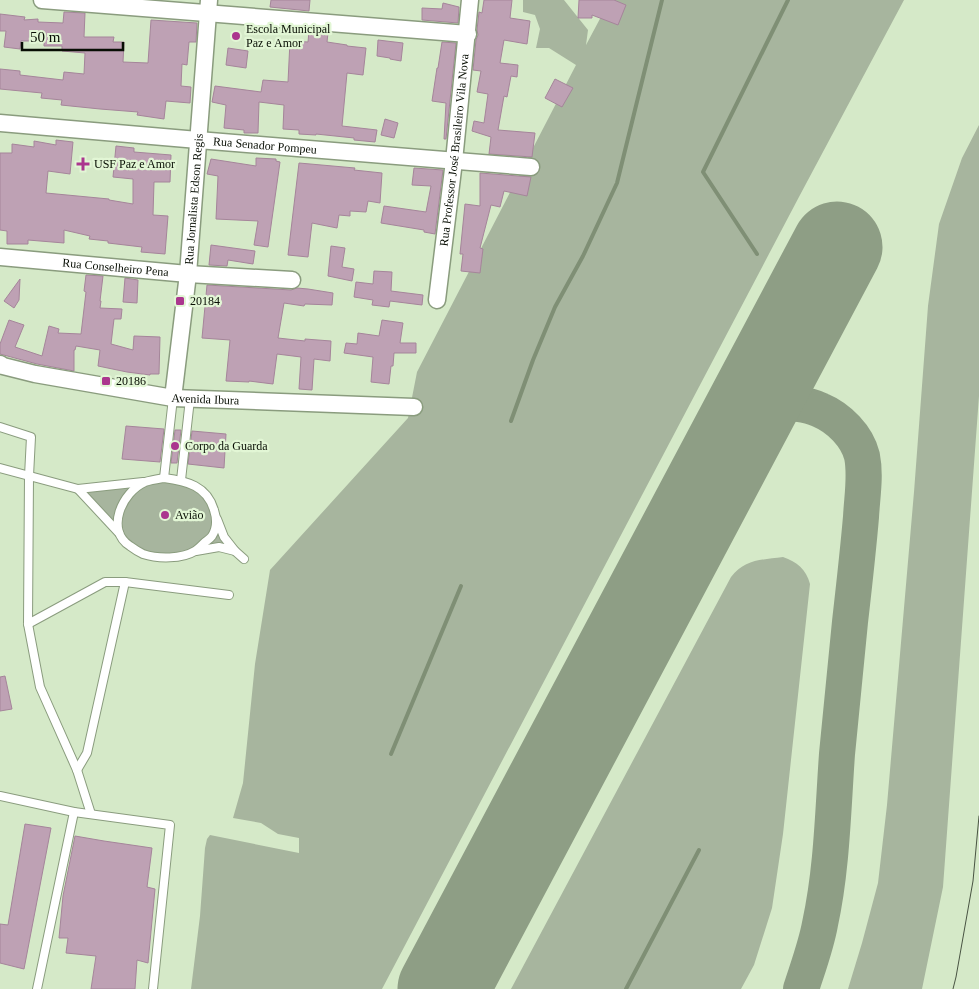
<svg xmlns="http://www.w3.org/2000/svg" width="979" height="989" font-family="Georgia,serif">
<rect width="100%" height="100%" fill="#d5e9c8"/>
<!-- green -->
<g fill="#a7b59e">
<polygon points="523,0 564,0 588,30 586,45 610,0 904,0 800,195 382,989 191,989 200,916 205,848 207,839 210,835 299,853 299,838 278,834 261,823 233,818 243,783 255,664 270,570 408,418 417,372 576,65 549,48 536,48 540,29 535,15 523,12"/>
<polygon points="979,125 979,396 943,887 922,989 848,989 862,943 878,883 887,805 914,492 928,306 939,224 962,158"/>
<polygon points="164,478 203,492 235,551 219,547 164,558 128,545 78,489"/>
<path d="M783,557C797,562 806,569 810,584L783,834L772,908L754,965L741,989H511L731,577C745,559 761,560 783,557Z"/>
</g>
<g fill="none" stroke-linecap="round" stroke-linejoin="round">
<!-- stream -->
<g stroke="#7f8f75" stroke-width="4">
<polyline points="757,254 703,172 788,0"/>
<polyline points="511,421 533,360 555,307 583,256 617,183 662,0"/>
<polyline points="391,754 461,586"/>
<polyline points="626,989 699,850"/>
</g>
<!-- taxiway -->
<path stroke="#8e9e85" stroke-width="36" d="M732,446C744,428 754,414 776,407C783,405 791,403 798,404C806,405 814,407 820,410C839,418 857,436 862,456C866,476 862,497 861,517C858,552 854,587 850,622C846,666 841,710 837,754C833,810 832,869 820,924C816,946 808,967 801,989"/>
<!-- runway -->
<polyline stroke="#8e9e85" stroke-width="91" points="443,989 837,247"/>
</g>
<!-- building -->
<g fill="#bea1b4" stroke="#a5859a">
<polygon points="271,0 310,0 309,11 270,7"/>
<polygon points="484,0 512,0 510,18 530,21 527,44 504,40 500,63 518,65 517,77 511,76 507,97 504,96 498,130 535,133 532,157 489,154 491,137 472,131 474,121 484,123 488,94 477,92 481,71 473,70 476,40 478,35 477,30 479,12 482,13"/>
<polygon points="579,0 614,0 626,5 618,25 592,15 592,18 578,18"/>
<polygon points="443,3 459,7 458,23 422,20 422,8 442,9"/>
<polygon points="64,12 85,13 84,37 114,37 113,42 124,42 123,62 148,63 151,20 197,23 196,42 189,42 187,65 182,64 181,86 191,87 190,103 166,101 164,119 137,115 138,112 100,109 61,105 62,100 41,98 42,93 0,89 0,69 20,71 20,75 63,80 64,72 84,74 85,53 62,51 62,46 44,46 44,41 21,41 20,49 4,47 6,31 0,31 0,14 25,17 24,20 38,19 38,22 63,23"/>
<polygon points="309,31 328,33 327,42 347,45 347,46 366,48 363,75 347,73 342,126 377,130 375,142 354,140 354,138 316,134 316,135 299,134 299,130 283,129 284,105 259,102 258,133 244,133 244,130 224,128 226,105 212,102 215,86 261,92 263,80 288,82 290,41 308,42"/>
<polygon points="378,40 403,43 401,61 390,59 390,58 377,56"/>
<polygon points="442,42 456,43 446,139 444,139 446,103 432,101 437,68 438,68"/>
<polygon points="228,48 248,51 246,68 226,65"/>
<polygon points="555,79 573,88 562,107 545,98"/>
<polygon points="385,119 398,123 394,138 381,135"/>
<polygon points="56,140 73,142 70,174 48,171 46,193 109,199 109,200 133,204 133,179 113,177 116,146 134,148 134,152 171,155 170,182 154,182 153,215 168,216 165,254 141,252 142,247 108,243 108,241 89,239 90,236 64,230 64,243 28,240 28,244 7,244 7,231 0,230 0,153 12,153 12,144 34,147 34,141 56,145"/>
<polygon points="256,158 276,159 276,161 280,162 268,247 254,245 258,221 216,219 218,176 207,174 211,159 256,166"/>
<polygon points="299,163 355,168 354,170 382,173 380,203 368,201 366,212 350,211 350,216 339,215 337,228 312,223 308,257 288,255"/>
<polygon points="414,168 443,170 435,234 424,232 424,230 381,223 384,206 426,212 431,186 412,185"/>
<polygon points="480,173 531,177 527,196 504,191 500,207 491,205 480,248 483,249 480,273 461,271 463,254 460,254 465,204 480,206"/>
<polygon points="211,245 255,251 253,264 228,260 227,266 209,265"/>
<polygon points="331,246 345,248 342,267 354,269 352,281 328,276"/>
<polygon points="374,271 392,272 391,291 423,295 422,305 390,301 389,307 372,305 373,300 354,297 356,282 373,284"/>
<polygon points="86,275 103,276 100,301 101,301 100,308 122,309 121,319 114,319 111,344 133,350 134,336 160,337 159,374 150,374 150,375 127,372 98,366 100,350 76,346 75,350 74,350 74,371 37,364 0,354 0,344 9,320 24,325 15,347 42,356 49,326 59,329 58,333 81,334 86,292 84,291"/>
<polygon points="125,278 138,280 137,303 123,302"/>
<polygon points="20,279 19,300 14,308 4,301"/>
<polygon points="207,285 291,290 297,288 308,289 333,293 332,305 305,304 304,306 284,303 278,338 305,341 305,339 331,341 330,361 314,359 312,390 299,389 301,357 277,354 273,384 249,381 249,382 226,381 230,340 202,338"/>
<polygon points="382,320 403,323 400,343 416,343 416,353 394,353 393,366 391,366 389,384 371,382 373,357 344,353 346,343 357,344 358,333 379,336"/>
<polygon points="126,426 164,429 160,462 122,459"/>
<polygon points="175,430 181,430 177,463 171,463"/>
<polygon points="192,431 226,434 224,468 188,464"/>
<polygon points="5,676 12,709 0,711 0,677"/>
<polygon points="25,824 51,828 24,969 0,963 0,924 8,925"/>
<polygon points="75,836 104,841 152,848 147,887 155,889 148,963 137,960 135,989 91,989 96,956 66,953 68,938 59,938 63,896"/>
</g>
<g fill="none" stroke-linecap="round" stroke-linejoin="round">
<defs>
<g id="lane">
<polyline points="0,427 31,437 29,476 28,624 40,687 77,770 91,814"/>
<polyline points="0,468 78,489"/>
<path d="M164,478C187,481 207,486 214,510C217,519 217,528 212,536C210,539 206,541 204,543C201,546 198,549 195,551C182,559 158,559 143,554C139,552 134,549 130,546C105,530 122,492 145,482C151,480 158,479 164,478Z"/>
<polyline points="164,478 173,398"/>
<polyline points="181,480 190,399"/>
<polyline points="119,533 78,489 143,482"/>
<polyline points="196,551 219,547 235,551 224,537 217,519"/>
<polyline points="235,551 244,559"/>
<polyline points="28,624 105,582 125,582 229,595"/>
<polyline points="77,770 87,753 125,582"/>
<polyline points="0,796 74,812 170,825 153,989"/>
<polyline points="37,989 74,812"/>
</g>
<g id="street">
<polyline points="42,0 468,34"/>
<path id="s1" d="M0,123L198,140L531,167"/>
<path id="s2" d="M0,257L188,274L292,280"/>
<path id="s3" d="M437,300L454,161L470,0"/>
<path id="s4" d="M0,364L3,366L35,374L173,398L414,407"/>
<path id="s5" d="M173,398L188,274L209,0"/>
</g>
</defs>
<!-- lane casing -->
<use href="#lane" stroke="#8a9c7e" stroke-width="10"/>
<!-- street casing -->
<use href="#street" stroke="#8a9c7e" stroke-width="19"/>
<!-- lane -->
<use href="#lane" stroke="#fff" stroke-width="8"/>
<!-- street -->
<use href="#street" stroke="#fff" stroke-width="16"/>
<!-- tram -->
<polyline stroke="#485342" stroke-width="1" points="953,989 956,977 973,881 979,816"/>
</g>
<!-- markers -->
<g fill="#ab368e" stroke="#e2f6d5" stroke-width="2">
<circle cx="236" cy="36" r="5"/>
<path d="M80.5 156.5h5v5h5v5h-5v5h-5v-5h-5v-5h5z"/>
<rect x="175" y="296" width="10" height="10" rx="2.5"/>
<rect x="101" y="376" width="10" height="10" rx="2.5"/>
<circle cx="175" cy="446" r="5"/>
<circle cx="165" cy="515" r="5"/>
</g>
<g text-anchor="middle" stroke-width="4.5" stroke-linejoin="round" paint-order="stroke">
<!-- poi labels -->
<g font-size="12" fill="#080e04" stroke="#e2f6d5" text-anchor="start">
<text x="246" y="33">Escola Municipal<tspan x="246" dy="14">Paz e Amor</tspan></text>
<text x="94" y="168">USF Paz e Amor</text>
<text x="190" y="305">20184</text>
<text x="116" y="385">20186</text>
<text x="185" y="450">Corpo da Guarda</text>
<text x="175" y="519">Avião</text>
</g>
<!-- street labels -->
<g font-size="12" fill="#080e04" stroke="#e2f6d5">
<text dy="4" stroke="none"><textPath href="#s1" startOffset="266">Rua Senador Pompeu</textPath></text>
<text dy="4" stroke="none"><textPath href="#s3" startOffset="151">Rua Professor José Brasileiro Vila Nova</textPath></text>
<text dy="4" stroke="none"><textPath href="#s5" startOffset="200">Rua Jornalista Edson Regis</textPath></text>
<text dy="4" stroke="none"><textPath href="#s2" startOffset="116">Rua Conselheiro Pena</textPath></text>
<text dy="4" stroke="none"><textPath href="#s4" startOffset="209">Avenida Ibura</textPath></text>
</g>
</g>
<!-- scale -->
<path d="M22 42v8h101v-8" fill="none" stroke="#080e04" stroke-width="2.5"/>
<text x="30" y="42" font-size="15" fill="#080e04" stroke="#e2f6d5" stroke-width="4" paint-order="stroke">50 m</text>
</svg>
